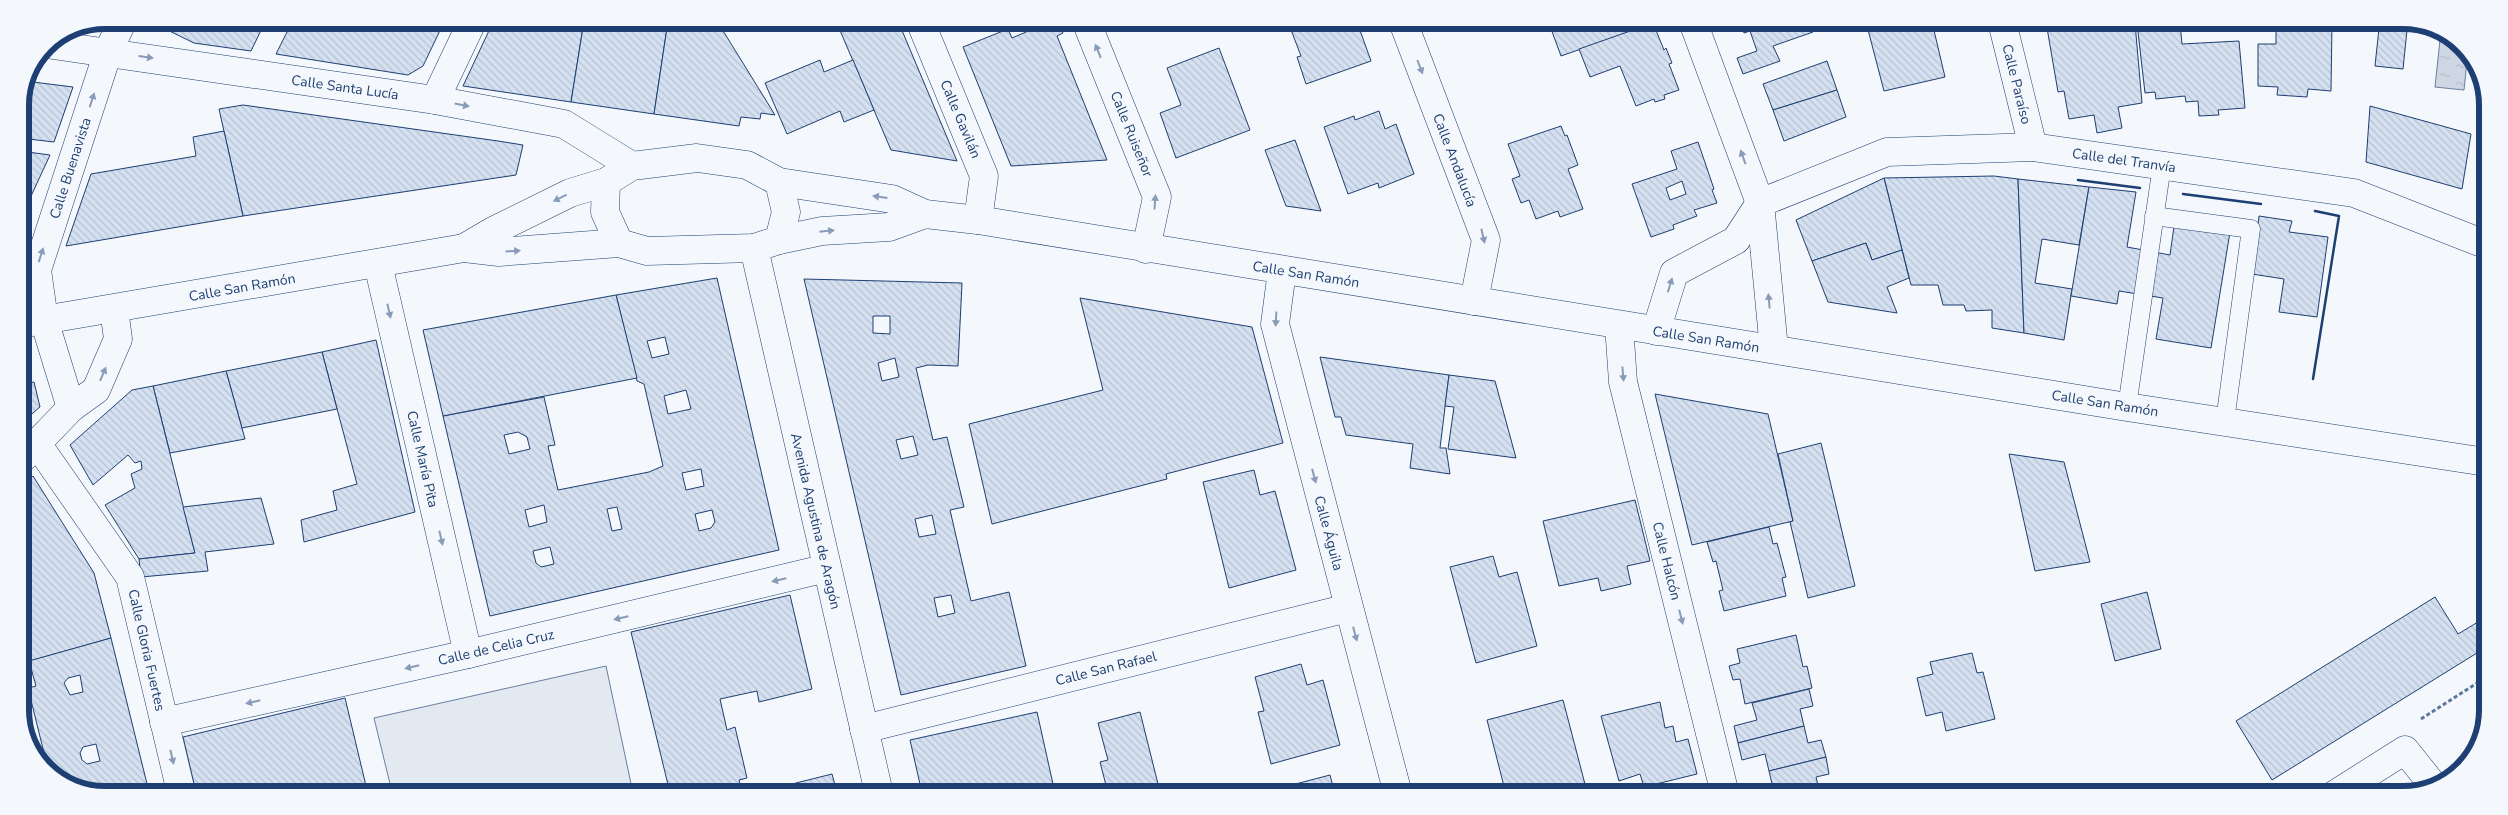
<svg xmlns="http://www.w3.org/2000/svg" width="2508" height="815" font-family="'Nunito Sans',sans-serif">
<defs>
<pattern id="water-ripples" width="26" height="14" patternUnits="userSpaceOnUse" patternTransform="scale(1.25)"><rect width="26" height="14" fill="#cfd7e4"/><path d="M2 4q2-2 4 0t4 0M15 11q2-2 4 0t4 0" fill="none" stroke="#b1bac7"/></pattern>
<pattern id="building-back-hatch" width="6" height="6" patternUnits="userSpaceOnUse" patternTransform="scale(1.25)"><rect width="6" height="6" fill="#d5e0f0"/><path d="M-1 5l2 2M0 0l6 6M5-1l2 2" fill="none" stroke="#b6c1d1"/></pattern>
</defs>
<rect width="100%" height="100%" fill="#f4f7fb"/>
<!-- green -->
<polygon fill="#e3e9f0" stroke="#687fa3" points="606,666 633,793 392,792 374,718"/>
<!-- water -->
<polygon fill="url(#water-ripples)" stroke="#687fa3" points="2440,40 2452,41 2468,51 2464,90 2435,87"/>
<!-- building -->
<g fill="url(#building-back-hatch)" stroke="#1d3f73" fill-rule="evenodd">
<polygon points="147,20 266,20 251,51 194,43"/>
<polygon points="293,20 445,20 423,66 408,75 276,54"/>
<polygon points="494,20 584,21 571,102 463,86"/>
<polygon points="584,21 668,21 654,114 571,102"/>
<polygon points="668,21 717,21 775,115 761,113 760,119 741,117 739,126 654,114"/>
<polygon points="836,21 898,21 957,161 891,150"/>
<polygon points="1052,21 1058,21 1063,33 1057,36 1107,160 1011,166 963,47 1008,29 1012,38"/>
<polygon points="1288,22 1357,22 1371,61 1306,84 1297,57 1301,56"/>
<polygon points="1559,22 1651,22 1652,24 1561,56 1550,26"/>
<polygon points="1740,22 1810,22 1813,32 1773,46 1780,61 1743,74 1737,58 1757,51 1750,31 1744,33"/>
<polygon points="1866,22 1932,22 1945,77 1884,91"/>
<polygon points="2046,22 2135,23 2142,103 2118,107 2122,128 2097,133 2094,115 2069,119 2064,91 2058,92"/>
<polygon points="1653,23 1664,50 1666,48 1672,63 1669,64 1679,90 1664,95 1665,99 1655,102 1654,99 1636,106 1620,66 1590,77 1579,49"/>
<polygon points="2137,23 2180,23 2182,44 2239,41 2245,108 2218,110 2219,115 2199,116 2198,101 2186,102 2185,96 2156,99 2155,92 2145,93"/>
<polygon points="2276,23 2332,23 2331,91 2308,89 2307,97 2277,95 2278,87 2258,86 2258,44 2276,44"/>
<polygon points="2379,28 2407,30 2403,69 2375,66"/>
<polygon points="1219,48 1250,130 1176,158 1160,113 1181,105 1167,68"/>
<polygon points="820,60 824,72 853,60 874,110 844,122 840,111 787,134 765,83"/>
<polygon points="1827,61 1837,90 1773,110 1763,84"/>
<polygon points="25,81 73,87 54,142 20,138 20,104"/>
<polygon points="1837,90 1846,117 1784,141 1773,110"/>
<polygon points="243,105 498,141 523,145 516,175 243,216 219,109"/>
<polygon points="2370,106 2471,134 2462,189 2366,162"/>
<polygon points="1379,111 1385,129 1396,124 1414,174 1379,188 1378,183 1348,194 1324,127 1354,116 1355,120"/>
<polygon points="1561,126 1565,136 1567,135 1578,165 1568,169 1583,209 1560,217 1558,211 1536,219 1529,200 1521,203 1512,179 1520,176 1508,144"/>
<polygon points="224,131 243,216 66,246 91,174 196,156 193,137"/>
<polygon points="1295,140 1321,211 1286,206 1265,150"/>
<path d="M1698,142L1714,189L1712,190L1717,203L1694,210L1697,216L1673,225L1674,229L1651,237L1632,184L1677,169L1671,151ZM1682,181L1686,194L1670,200L1666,188Z"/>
<polygon points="20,151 50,155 20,220"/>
<polygon points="1994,176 2018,179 2024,333 1992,328 1992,310 1966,311 1964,305 1943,305 1938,285 1911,285 1884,178"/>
<polygon points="1884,178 1902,250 1872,260 1866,243 1812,261 1796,220"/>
<polygon points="2018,179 2089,187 2079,245 2042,239 2035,283 2072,289 2064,340 2024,333"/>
<polygon points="2089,187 2136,192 2127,247 2170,255 2176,212 2232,220 2211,348 2156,339 2163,298 2119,291 2117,304 2071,296"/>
<polygon points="2259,216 2292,221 2289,232 2328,237 2317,317 2279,312 2284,279 2252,274"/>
<polygon points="1866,243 1872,260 1902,250 1909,278 1887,287 1897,313 1828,302 1812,261"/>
<path d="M717,278L779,550L490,616L443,416L544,397L555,445L548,446L558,490L649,472L663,466L644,384L637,381L616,295ZM665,337L669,354L652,358L647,341ZM686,390L691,409L668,414L664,396ZM518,432L527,437L530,449L509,454L504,435ZM701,469L704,486L686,490L682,473ZM544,505L547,522L529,527L525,510ZM617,507L622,529L612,531L607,509ZM712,510L715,522L711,528L699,531L695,514ZM550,547L554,564L541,567L536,563L533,551Z"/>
<path d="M804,279L962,283L958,366L928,365L916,368L933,440L947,437L964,507L950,510L971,601L1009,592L1026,666L901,695ZM873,316H890V334L873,333ZM895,358L899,377L882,381L878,363ZM913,436L918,455L901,459L896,440ZM932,515L936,534L919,537L915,519ZM951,595L955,613L938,617L934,598Z"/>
<polygon points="616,295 637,378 443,416 423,330"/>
<polygon points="1080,298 1252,327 1283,443 1166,474 1167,479 992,524 969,424 1103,390"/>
<polygon points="376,340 415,512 304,542 301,520 337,510 333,491 357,484 322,352"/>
<polygon points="322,352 337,409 242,428 226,371"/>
<polygon points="1320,357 1449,375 1440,448 1446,448 1450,474 1410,468 1413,444 1346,435 1341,417 1335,417"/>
<polygon points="226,371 245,439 170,453 153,386"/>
<polygon points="1449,375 1495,381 1516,458 1448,449 1454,407 1445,406"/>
<polygon points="34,382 40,407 20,424 20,385"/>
<polygon points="153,386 195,553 139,559 105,505 135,488 131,474 142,469 141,461 135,463 128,455 93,485 70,445 132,390"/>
<polygon points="1655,394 1768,414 1793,521 1692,545"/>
<polygon points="1821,443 1855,586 1808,598 1790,522 1793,521 1778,454"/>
<polygon points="2009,454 2064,462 2090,562 2035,571"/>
<polygon points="1254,470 1260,495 1275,491 1296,570 1229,588 1203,482"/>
<polygon points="33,476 94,573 111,638 20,664 20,487"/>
<polygon points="261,498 274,544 205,552 208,571 141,577 139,559 195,553 183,507"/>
<polygon points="1635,500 1650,561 1627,566 1631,584 1601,591 1598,578 1559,586 1543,521"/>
<polygon points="1769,527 1773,544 1777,543 1786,577 1782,578 1786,596 1724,611 1719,591 1723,590 1716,561 1713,562 1707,542"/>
<polygon points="1493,556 1499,577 1517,572 1537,646 1476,663 1450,567"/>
<polygon points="2147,592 2161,649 2115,661 2101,604"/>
<polygon points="790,595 812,689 759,702 757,691 720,699 727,730 735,727 747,778 739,780 742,793 670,793 631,632"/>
<polygon points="2435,597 2458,634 2478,622 2485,634 2485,648 2272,780 2236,721"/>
<polygon points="1796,635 1803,667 1807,666 1812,688 1745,704 1740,679 1733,680 1729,666 1740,663 1737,649"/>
<path d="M111,638L149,792H82L48,769L28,688L36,686L29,661ZM80,675L83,692L70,695L64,683L68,678ZM96,744L100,761L87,764L82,760L80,753L83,747Z"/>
<polygon points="1972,653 1977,673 1983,672 1995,719 1946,731 1942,712 1926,716 1917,678 1933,674 1930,662"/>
<polygon points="1301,664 1307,685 1323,680 1340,745 1271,764 1258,712 1264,711 1255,677"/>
<polygon points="1809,689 1813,706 1800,709 1804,726 1738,743 1734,726 1757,720 1752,703"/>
<polygon points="345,698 367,790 357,792 302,792 300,785 279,792 196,792 183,737"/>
<polygon points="1563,700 1586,788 1563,794 1506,794 1487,720"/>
<polygon points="1660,702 1665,728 1673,726 1676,742 1688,739 1697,774 1644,787 1640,774 1619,781 1601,716"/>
<polygon points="1037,712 1055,793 922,793 910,740"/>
<polygon points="1140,712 1160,792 1108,793 1100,762 1108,760 1098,723"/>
<polygon points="1804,726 1808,743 1821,740 1826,757 1769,771 1765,754 1742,760 1738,743"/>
<polygon points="1826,757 1829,774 1816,777 1820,794 1751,794 1773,788 1769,771"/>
<polygon points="832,774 837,793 764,793 764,791"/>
<polygon points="1330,775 1335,794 1286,794 1284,787"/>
<polygon points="1223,788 1225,793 1204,793"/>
</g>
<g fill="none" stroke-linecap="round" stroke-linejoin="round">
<defs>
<g id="lane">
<polyline points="2154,216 2251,229 2225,421"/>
<polyline points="2127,407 2162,165"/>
</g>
<g id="street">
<polyline points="920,21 984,176 978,220"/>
<polyline points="1086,21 1157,197 1146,249"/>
<polyline points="1403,22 1486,240 1474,301"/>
<polyline points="1693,22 1760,203 1774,349"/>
<polyline points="2002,22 2033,147"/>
<polyline points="435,100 473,20"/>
<polyline points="1760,203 1887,152 2033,147 2354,193 2487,245"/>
<polyline points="754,248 879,793"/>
<polyline points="378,264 468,654"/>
<polyline points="1282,271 1275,324 1398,794"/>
<polyline points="44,320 71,408"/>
<polyline points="1619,325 1623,382 1725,794"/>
<polyline points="1656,331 1674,273 1736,240 1760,203"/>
<polyline points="38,445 130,577 181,792"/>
<polyline points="20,461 71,408 96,390 118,339 114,309"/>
<polyline points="164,722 468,654 827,568"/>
<polyline points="864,729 1348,608"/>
<polyline points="2334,795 2405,750 2433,785"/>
</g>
<g id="secondary">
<polyline points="46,44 435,100 564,124 632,166"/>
<polyline points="606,182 605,212 619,243"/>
<polyline points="779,240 786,212 779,182"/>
<polyline points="464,248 493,231 570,193 606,182 632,166 697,158 747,165 779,182 892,199 925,214 978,220 2127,407 2486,462"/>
<polyline points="44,320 37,270 108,52 123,20"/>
<polyline points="20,324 464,248 499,252 619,243 647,251 754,248 779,240 822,231 889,227 925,214"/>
</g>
</defs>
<!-- lane casing -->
<use href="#lane" stroke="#1d3f73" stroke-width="19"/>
<!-- street casing -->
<use href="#street" stroke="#1d3f73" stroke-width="29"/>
<!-- secondary casing -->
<use href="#secondary" stroke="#1d3f73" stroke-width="29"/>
<!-- path -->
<polyline stroke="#5e769c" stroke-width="3" stroke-dasharray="4 2.5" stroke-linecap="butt" points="2421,719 2485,678"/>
<!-- lane -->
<use href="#lane" stroke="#f4f7fb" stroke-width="18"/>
<!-- street -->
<use href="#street" stroke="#f4f7fb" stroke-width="28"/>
<!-- secondary -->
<use href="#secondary" stroke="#f4f7fb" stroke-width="28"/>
<!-- wall -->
<g stroke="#1d3f73" stroke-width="2.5">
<polyline points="2078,180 2140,188"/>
<polyline points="2183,194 2261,204"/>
<polyline points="2313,379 2339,216 2315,211"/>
</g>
</g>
<!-- one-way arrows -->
<defs><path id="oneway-solid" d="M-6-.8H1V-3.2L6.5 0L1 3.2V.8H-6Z" transform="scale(1.25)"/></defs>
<g fill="#889bb7">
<use href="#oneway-solid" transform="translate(1098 51) rotate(-112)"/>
<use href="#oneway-solid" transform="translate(146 57) rotate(8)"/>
<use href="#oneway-solid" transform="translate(1420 67) rotate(69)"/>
<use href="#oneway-solid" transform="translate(92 100) rotate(-72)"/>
<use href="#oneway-solid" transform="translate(462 105) rotate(11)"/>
<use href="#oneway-solid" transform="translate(1743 157) rotate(-110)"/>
<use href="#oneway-solid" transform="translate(880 197) rotate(-172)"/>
<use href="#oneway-solid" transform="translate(560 198) rotate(154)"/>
<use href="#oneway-solid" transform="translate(1155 202) rotate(-86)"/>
<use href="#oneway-solid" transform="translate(827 231) rotate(-6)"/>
<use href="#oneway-solid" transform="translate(1483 236) rotate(77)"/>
<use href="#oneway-solid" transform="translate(513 251) rotate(-4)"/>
<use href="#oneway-solid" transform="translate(41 255) rotate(-72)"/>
<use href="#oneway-solid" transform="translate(1670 285) rotate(-73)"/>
<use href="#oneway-solid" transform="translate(1769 301) rotate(-95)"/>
<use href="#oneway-solid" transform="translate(389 311) rotate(77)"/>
<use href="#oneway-solid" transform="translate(1276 319) rotate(93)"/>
<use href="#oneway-solid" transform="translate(103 374) rotate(-67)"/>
<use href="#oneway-solid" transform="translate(1623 374) rotate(85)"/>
<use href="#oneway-solid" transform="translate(1314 476) rotate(75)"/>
<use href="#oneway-solid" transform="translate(441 538) rotate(77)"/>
<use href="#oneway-solid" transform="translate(779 580) rotate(167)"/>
<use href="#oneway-solid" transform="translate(1681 617) rotate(76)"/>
<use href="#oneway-solid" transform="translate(621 618) rotate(167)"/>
<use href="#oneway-solid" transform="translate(1355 634) rotate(75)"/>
<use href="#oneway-solid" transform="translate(412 667) rotate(167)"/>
<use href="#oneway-solid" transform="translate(253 702) rotate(167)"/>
<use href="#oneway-solid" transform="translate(172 757) rotate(77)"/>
</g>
<g text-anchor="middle" stroke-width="4" stroke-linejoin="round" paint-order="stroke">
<!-- street labels -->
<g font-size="14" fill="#1d3f73" stroke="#f4f7fb">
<text transform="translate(2017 84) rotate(76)" y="5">Calle Paraíso</text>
<text transform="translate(345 87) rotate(8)" y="5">Calle Santa Lucía</text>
<text transform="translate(961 119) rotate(67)" y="5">Calle Gavilán</text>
<text transform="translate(1132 134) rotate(68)" y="5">Calle Ruiseñor</text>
<text transform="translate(1455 160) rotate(69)" y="5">Calle Andalucía</text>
<text transform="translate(2124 160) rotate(8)" y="5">Calle del Tranvía</text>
<text transform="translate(70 168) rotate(-72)" y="5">Calle Buenavista</text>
<text transform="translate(1306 274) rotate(9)" y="5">Calle San Ramón</text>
<text transform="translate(242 287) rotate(-10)" y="5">Calle San Ramón</text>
<text transform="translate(1706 339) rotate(9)" y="5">Calle San Ramón</text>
<text transform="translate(2105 403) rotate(9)" y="5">Calle San Ramón</text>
<text transform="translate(423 459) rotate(77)" y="5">Calle María Pita</text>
<text transform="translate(816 521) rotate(77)" y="5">Avenida Agustina de Aragón</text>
<text transform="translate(1329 533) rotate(75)" y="5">Calle Águila</text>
<text transform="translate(1667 561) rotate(76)" y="5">Calle Halcón</text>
<text transform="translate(496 647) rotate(-13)" y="5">Calle de Celia Cruz</text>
<text transform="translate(147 650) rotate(77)" y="5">Calle Gloria Fuertes</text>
<text transform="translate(1106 668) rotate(-14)" y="5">Calle San Rafael</text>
</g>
</g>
<!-- crop -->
<path d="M0 0H2508V815H0ZM105 29H2403A76 76 0 0 1 2479 105V710A76 76 0 0 1 2403 786H105A76 76 0 0 1 29 710V105A76 76 0 0 1 105 29Z" fill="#f4f7fb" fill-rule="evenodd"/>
<path fill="none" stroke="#1d3f73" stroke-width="6" d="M105 29H2403A76 76 0 0 1 2479 105V710A76 76 0 0 1 2403 786H105A76 76 0 0 1 29 710V105A76 76 0 0 1 105 29Z"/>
</svg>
